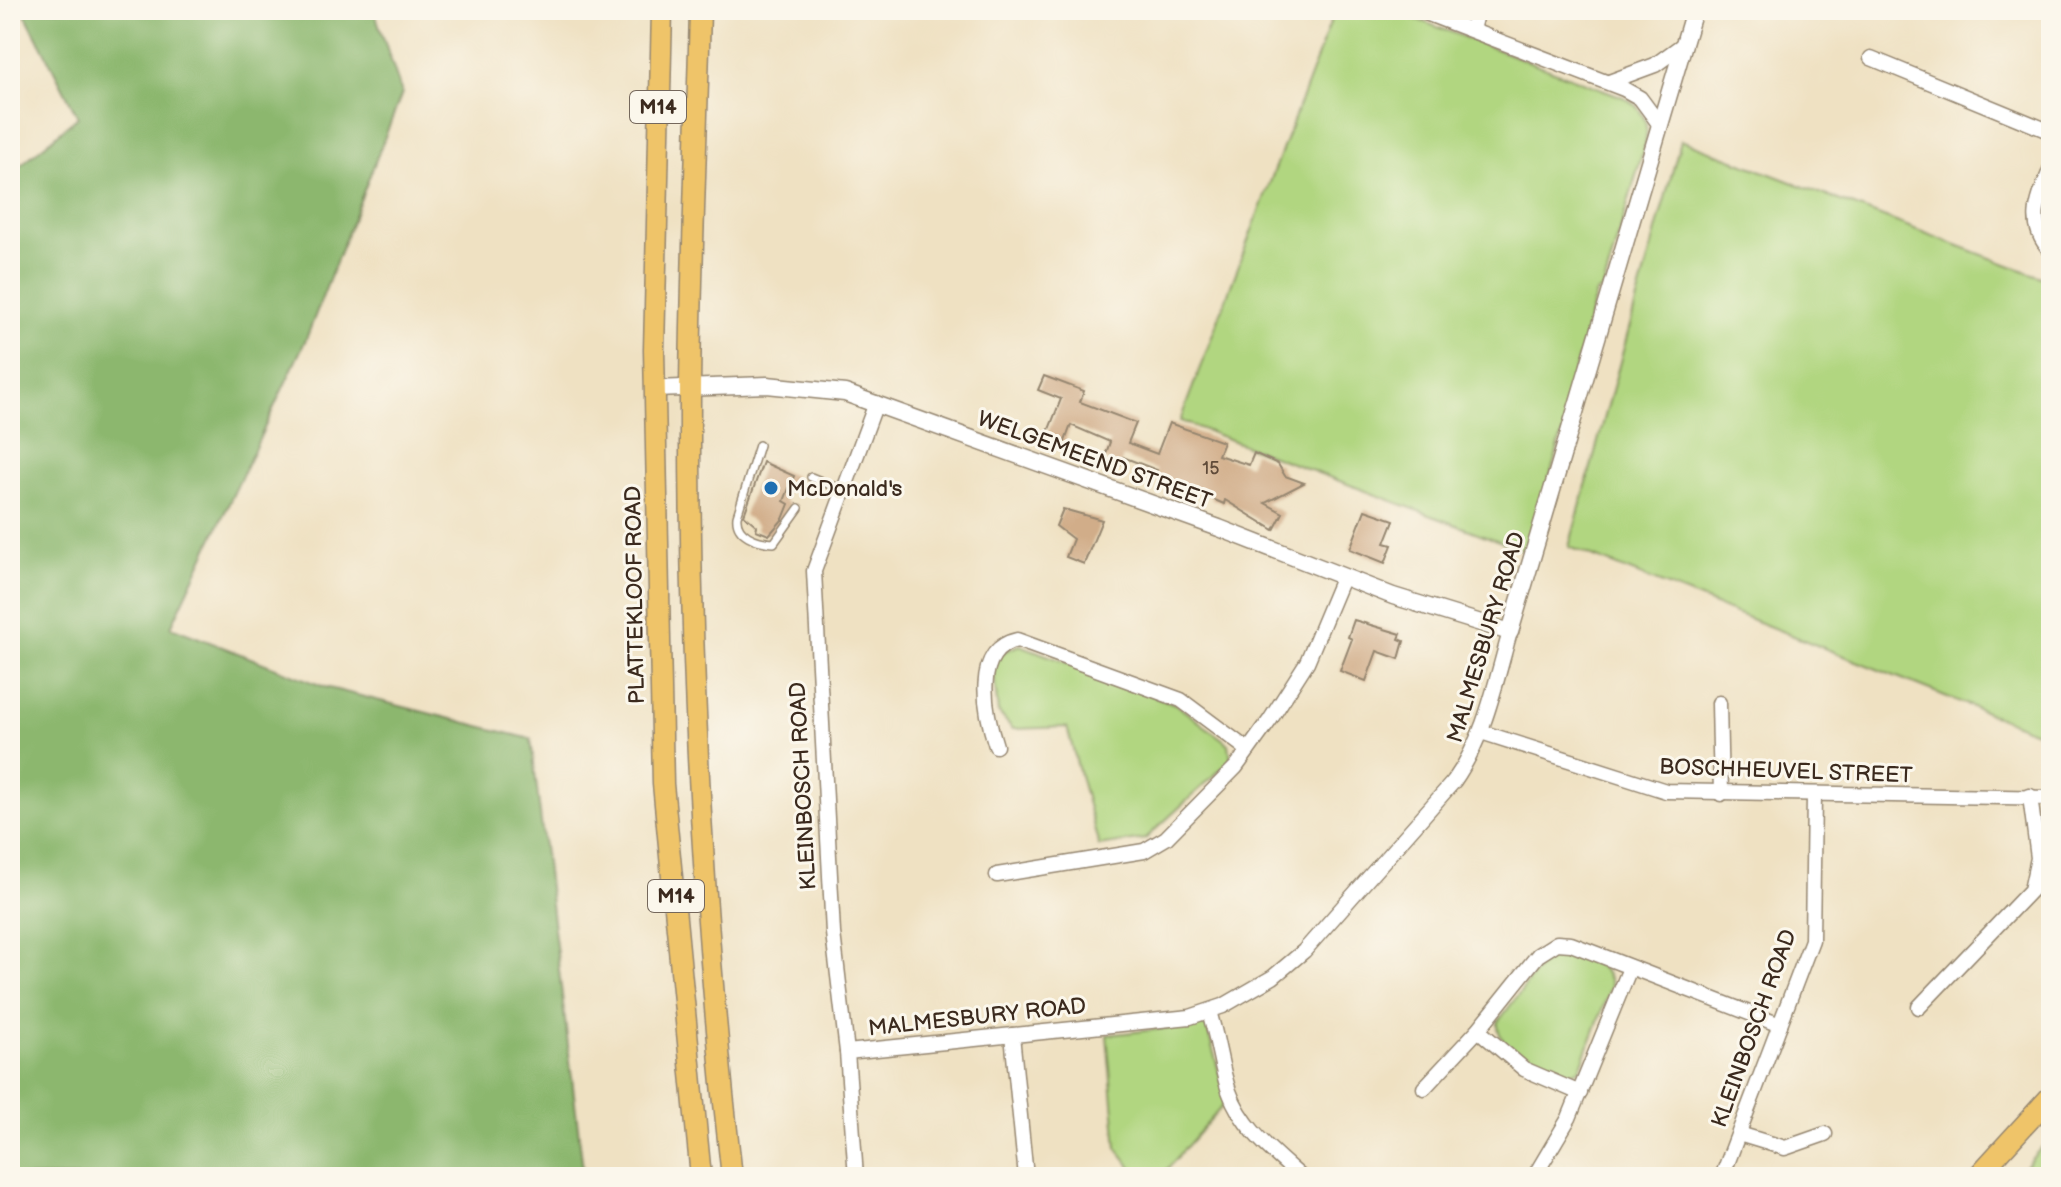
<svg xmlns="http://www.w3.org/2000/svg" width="2061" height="1187" font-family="'Balsamiq Sans',sans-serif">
<rect width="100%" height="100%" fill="#fbf7ec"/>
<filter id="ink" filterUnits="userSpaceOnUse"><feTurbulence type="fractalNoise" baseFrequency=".0125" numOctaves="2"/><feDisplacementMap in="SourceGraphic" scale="16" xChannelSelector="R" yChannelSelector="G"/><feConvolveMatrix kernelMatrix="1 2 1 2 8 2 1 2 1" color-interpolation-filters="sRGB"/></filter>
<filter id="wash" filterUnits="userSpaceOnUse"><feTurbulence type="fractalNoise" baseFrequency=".006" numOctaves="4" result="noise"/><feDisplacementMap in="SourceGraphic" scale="32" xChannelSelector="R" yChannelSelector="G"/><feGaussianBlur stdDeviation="1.8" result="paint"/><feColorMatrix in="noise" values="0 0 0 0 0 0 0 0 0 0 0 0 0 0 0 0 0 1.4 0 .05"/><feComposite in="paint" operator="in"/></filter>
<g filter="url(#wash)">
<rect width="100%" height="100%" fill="#efe1c2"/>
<!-- green -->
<g fill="#b1d680" stroke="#76804f" stroke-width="2">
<path d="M1335,10H1392L1623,97C1642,106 1650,123 1645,144L1603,289L1596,293L1573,376L1577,383L1528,552L1180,421Z"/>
<polygon points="1681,140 2051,281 2051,738 1569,547"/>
<polygon points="1020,645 1175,704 1229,744 1231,760 1145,839 1099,846 1067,727 1013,729 998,712 993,665 1002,652"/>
<path d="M1559,952C1580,954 1608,964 1611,986L1580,1069C1555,1085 1495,1053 1498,1022L1544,961Z"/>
<polygon points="1206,1024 1227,1101 1160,1177 1128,1177 1134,1170 1117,1148 1107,1035"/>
<polygon points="2051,1137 2051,1177 2015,1177"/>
</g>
<!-- forest -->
<polygon fill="#8cb76e" stroke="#647046" stroke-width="2" points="23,10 374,10 402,93 306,339 171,627 325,687 531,739 584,1177 10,1177 10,174 78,117"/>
<g id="blocks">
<!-- building -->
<g fill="#d1ad89">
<polygon points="1044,376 1084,391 1080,402 1136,423 1128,443 1157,454 1169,423 1223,442 1218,455 1249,465 1254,453 1278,464 1285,476 1304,483 1265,503 1283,513 1274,530 1225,500 1224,504 1210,498 1212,494 1155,476 1157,470 1123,457 1120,465 1104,459 1110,442 1071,425 1064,444 1046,437 1061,399 1038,390"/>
<polygon points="763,462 794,476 784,501 789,504 783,519 769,535 756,530 757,526 744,515"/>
<polygon points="1063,509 1102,520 1084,564 1066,557 1073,539 1056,526"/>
<polygon points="1365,510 1394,520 1385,543 1392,545 1385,563 1350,549"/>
<polygon points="1354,620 1401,634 1399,639 1404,641 1399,659 1377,651 1366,681 1340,671 1352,639 1348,637"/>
</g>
</g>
</g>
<g filter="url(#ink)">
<use href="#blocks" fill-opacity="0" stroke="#958670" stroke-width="2"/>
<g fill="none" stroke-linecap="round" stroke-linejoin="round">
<defs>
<g id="service">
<path d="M759,445L737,516C735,535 757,542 774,543L799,508"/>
<polyline points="811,477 843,490"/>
</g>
<g id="minor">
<polyline points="1418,10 1624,89 1640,98 1660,125"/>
<polyline points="1472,30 1477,10"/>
<polyline points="1871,58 2051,132"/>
<polyline points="1609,82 1655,65 1684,44"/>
<path d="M2051,168C2039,198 2025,224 2051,251"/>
<polyline points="1719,703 1721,794"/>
<polyline points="1481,732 1666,791 2051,798"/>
<path d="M996,746C985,712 972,650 1017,640L1181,700L1248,750"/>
<polyline points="997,875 1144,851 1166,838 1236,767 1270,720 1307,662 1343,576"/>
<polyline points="1919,1007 2031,890 2038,858 2030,796"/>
<path d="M1209,1012C1218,1038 1220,1065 1229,1091C1242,1128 1272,1151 1301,1177"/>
<polyline points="1478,1030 1524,1069 1580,1093"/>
<polyline points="1012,1035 1026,1177"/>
<path d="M847,1052L1190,1017L1223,1006L1273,977L1304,951L1454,781C1485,737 1495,684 1510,632"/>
<polyline points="1424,1088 1478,1030 1538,955 1557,943 1571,944 1780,1025"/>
<polyline points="1739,1134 1785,1148 1825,1134"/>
<polyline points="856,1177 847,1052 833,933 814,571 876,403"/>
<polyline points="1534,1177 1569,1118 1630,968"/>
<polyline points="1722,1177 1812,940 1814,795"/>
</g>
<polyline id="tertiary" points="655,389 767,385 845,393 1219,528 1393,596 1510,632 1694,10"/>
<g id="primary">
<polyline points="662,10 654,350 663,784 701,1177"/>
<path d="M700,10C697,137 691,264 690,391C689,653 702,917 732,1177"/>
<polyline points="1977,1177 2051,1096"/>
</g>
</defs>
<!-- service casing -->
<use href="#service" stroke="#958670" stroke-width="10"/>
<!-- minor casing -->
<use href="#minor" stroke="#958670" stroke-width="17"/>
<!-- tertiary casing -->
<use href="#tertiary" stroke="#958670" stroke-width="19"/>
<!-- primary casing -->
<use href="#primary" stroke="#958670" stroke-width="23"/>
<!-- service -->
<use href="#service" stroke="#fff" stroke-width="7"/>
<!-- minor -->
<use href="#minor" stroke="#fff" stroke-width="14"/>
<!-- tertiary -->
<use href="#tertiary" stroke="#fff" stroke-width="16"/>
<!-- primary -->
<use href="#primary" stroke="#efc469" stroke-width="20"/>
</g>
</g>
<!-- markers -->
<circle fill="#1f6fb2" stroke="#fbf7ec" stroke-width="3" cx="771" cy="488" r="8"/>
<g text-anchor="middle" stroke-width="6" stroke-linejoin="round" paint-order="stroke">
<!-- number labels -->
<g font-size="18" fill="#604b39">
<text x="1211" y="474">15</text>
</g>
<!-- shield labels -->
<g fill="#fbf7ec" stroke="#75685c" stroke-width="2">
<rect x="630" y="91" width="56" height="32" rx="6"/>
<rect x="648" y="880" width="56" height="32" rx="6"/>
</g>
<g font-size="20" font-weight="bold" fill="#3b2a1e">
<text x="658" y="114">M14</text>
<text x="676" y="903">M14</text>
</g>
<!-- street labels -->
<g font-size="22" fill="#3b2a1e" stroke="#fbf7ec">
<text transform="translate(1095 459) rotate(20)" y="8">WELGEMEEND STREET</text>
<text transform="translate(634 595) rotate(-91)" y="8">PLATTEKLOOF ROAD</text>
<text transform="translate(1485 637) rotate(-73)" y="8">MALMESBURY ROAD</text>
<text transform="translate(1786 770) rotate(2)" y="8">BOSCHHEUVEL STREET</text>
<text transform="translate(802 786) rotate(-93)" y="8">KLEINBOSCH ROAD</text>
<text transform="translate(977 1016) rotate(-6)" y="8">MALMESBURY ROAD</text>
<text transform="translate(1753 1028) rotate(-70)" y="8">KLEINBOSCH ROAD</text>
</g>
<!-- poi labels -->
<g font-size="22" fill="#3b2a1e" stroke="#fbf7ec" text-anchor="start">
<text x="787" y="496">McDonald's</text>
</g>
</g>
<!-- margin -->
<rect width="2061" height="1187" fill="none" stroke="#fbf7ec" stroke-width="40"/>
</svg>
